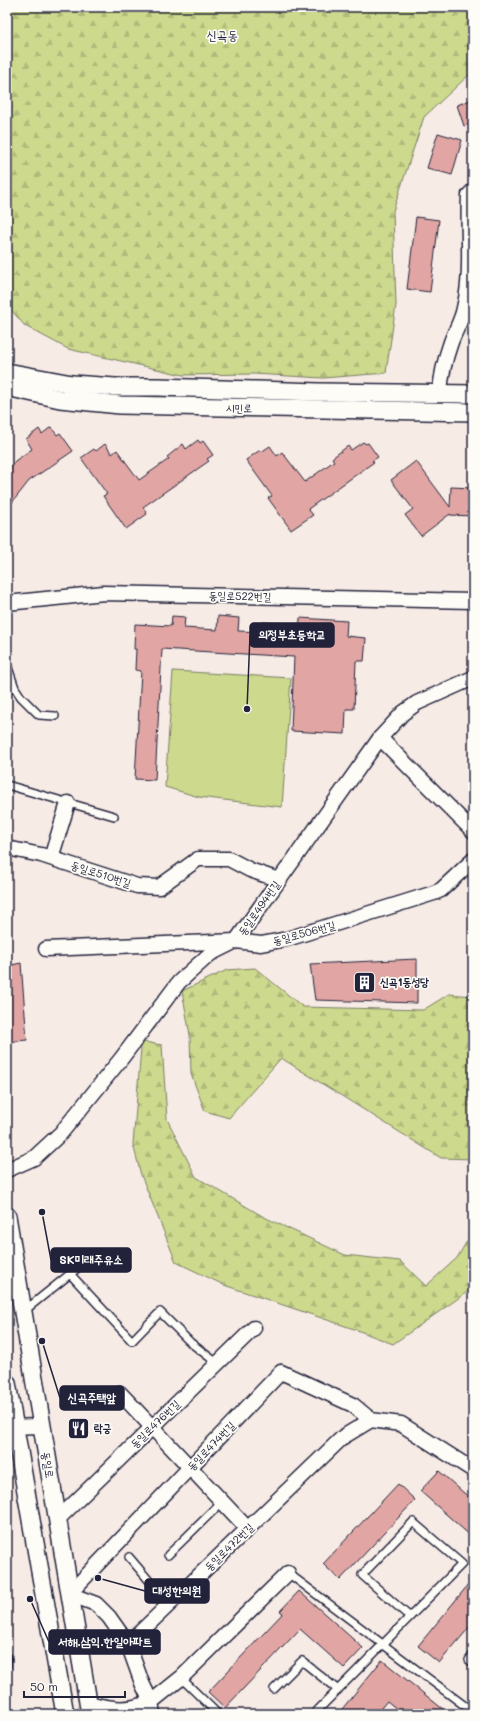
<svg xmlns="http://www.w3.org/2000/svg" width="480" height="1721" font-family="Mali,'Poor Story',sans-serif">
<defs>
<pattern id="forest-firs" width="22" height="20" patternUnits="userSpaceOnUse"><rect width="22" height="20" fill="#cdd98c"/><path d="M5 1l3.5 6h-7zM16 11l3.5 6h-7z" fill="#b0ba7a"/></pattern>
</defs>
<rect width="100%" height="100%" fill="#f7ebe6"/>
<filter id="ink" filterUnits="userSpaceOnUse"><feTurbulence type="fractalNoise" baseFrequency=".025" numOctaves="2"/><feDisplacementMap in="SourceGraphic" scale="8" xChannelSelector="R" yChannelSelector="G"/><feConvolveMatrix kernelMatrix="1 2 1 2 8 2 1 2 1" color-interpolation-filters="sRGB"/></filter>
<g filter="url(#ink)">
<!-- grass -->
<polygon fill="#cdd98c" stroke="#787e64" points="173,671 291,678 282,807 199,797 165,787"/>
<!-- forest -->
<g fill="url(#forest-firs)" stroke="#787e64">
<polygon points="7,7 473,7 473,71 424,117 393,211 396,305 386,373 323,378 254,374 183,375 68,349 25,326 7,305"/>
<polygon points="255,968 303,1007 423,1010 449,994 473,996 473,1159 441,1158 281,1058 229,1118 205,1111 191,1074 190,1035 182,991 227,970"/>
<polygon points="144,1042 162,1045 167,1119 196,1177 264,1217 345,1255 400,1261 426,1286 457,1258 473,1231 473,1288 393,1344 357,1330 224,1285 176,1262 141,1175 133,1144 141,1048"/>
</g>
<!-- building -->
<g fill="#e1a6a3" stroke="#22223b">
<polygon points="473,99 473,123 464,126 457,105"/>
<polygon points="438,133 462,140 452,175 427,168"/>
<polygon points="416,217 439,220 430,292 407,289"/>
<polygon points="51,427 57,435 60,433 73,451 29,481 7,509 7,471 15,461 32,449 26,439 39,429 42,434"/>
<polygon points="198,440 200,443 203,441 213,455 207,459 209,461 143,507 147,514 126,529 103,496 107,494 81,458 94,449 96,451 105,444 112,454 117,450 139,480 169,459 167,457 183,444 186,449"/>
<polygon points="363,442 366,444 368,443 378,457 372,461 374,462 308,509 313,515 291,530 268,498 272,496 246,460 260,450 261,452 270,446 277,456 282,452 305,482 334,461 332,458 348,446 351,450"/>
<polygon points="416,461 450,507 451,487 473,488 473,516 450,515 450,514 421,536 405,515 413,509 391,480"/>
<polygon points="172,616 185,617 184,628 217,630 218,616 239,618 238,631 263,632 263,622 275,623 274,632 299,634 300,618 347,621 346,636 366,638 364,661 356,661 354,709 346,709 345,734 291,731 294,657 162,649 155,780 135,779 141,671 135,670 136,649 134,649 135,624 171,626"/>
<polygon points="417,959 417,1003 315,1000 310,964"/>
<polygon points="21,963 27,1040 7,1042 7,966"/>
<polygon points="439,1471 473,1501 473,1538 420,1491"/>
<polygon points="398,1484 415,1500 340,1580 323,1564"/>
<polygon points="473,1579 473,1623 439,1663 418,1646"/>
<polygon points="299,1591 363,1648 344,1668 300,1629 225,1708 208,1692 283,1613 280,1611"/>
<polygon points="382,1660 449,1714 403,1714 387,1701 376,1714 338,1714"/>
</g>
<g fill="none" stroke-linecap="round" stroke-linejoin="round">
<defs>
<g id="service">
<polyline points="7,665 15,688 21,697 39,715 55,716"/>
<polyline points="7,785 114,816"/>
<polyline points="71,1275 132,1341 160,1312 191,1343 217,1363"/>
<polyline points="24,1311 95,1254"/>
<polyline points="168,1555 222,1502"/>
<polyline points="129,1557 169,1604"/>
<polyline points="288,1573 473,1712"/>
<polyline points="7,1655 7,1666"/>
<polyline points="473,1655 469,1660 473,1663"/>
<polyline points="181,1678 218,1714"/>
<polyline points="274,1689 302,1661 338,1690"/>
<polyline points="314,1714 462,1564 413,1522 362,1575 410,1617"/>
</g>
<g id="minor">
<path d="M440,393C441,375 445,359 451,342C455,331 462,320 464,308C473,272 467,232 469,195L473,191"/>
<polyline points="7,603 104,593 473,601"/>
<polyline points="380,738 473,831"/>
<polyline points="7,848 41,855 137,886 159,887 198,859 229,859 250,870 279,880"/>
<polyline points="51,858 68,803"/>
<polyline points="46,949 236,941 261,944 287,939 434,893 441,890 473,860"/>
<polyline points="7,1170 34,1158 61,1133 121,1059 179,982 210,954 236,941 380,738 403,713 417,703 473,678"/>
<polyline points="120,1393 248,1529"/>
<polyline points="371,1420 353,1405 281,1372 69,1594 96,1604 109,1617 128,1644 343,1437 371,1420 401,1424 473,1470"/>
<polyline points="7,1427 41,1426"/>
<polyline points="57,1520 254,1328"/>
<polyline points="128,1644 142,1683 151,1702 181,1678 288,1573"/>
<path d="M88,1703C115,1709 124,1712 151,1702L153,1714"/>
</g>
<g id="tertiary">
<polyline points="7,372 72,384 115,387 158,387 318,392 473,394"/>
<polyline points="7,387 60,399 120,405 473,412"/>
<polyline points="7,1216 90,1714"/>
<polyline points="7,1383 65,1714"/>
</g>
</defs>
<!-- service casing -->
<use href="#service" stroke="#22223b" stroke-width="10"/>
<!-- minor casing -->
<use href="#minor" stroke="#22223b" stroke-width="17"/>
<!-- tertiary casing -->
<use href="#tertiary" stroke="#22223b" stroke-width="20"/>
<!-- service -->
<use href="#service" stroke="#fdfcf7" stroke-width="7"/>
<!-- minor -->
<use href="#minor" stroke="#fdfcf7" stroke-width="14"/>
<!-- tertiary -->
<use href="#tertiary" stroke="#fdfcf7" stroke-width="17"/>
</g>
</g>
<!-- icons -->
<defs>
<symbol id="building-square" viewBox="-11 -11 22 22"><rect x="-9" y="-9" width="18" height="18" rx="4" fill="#22223b" stroke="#fdfcf7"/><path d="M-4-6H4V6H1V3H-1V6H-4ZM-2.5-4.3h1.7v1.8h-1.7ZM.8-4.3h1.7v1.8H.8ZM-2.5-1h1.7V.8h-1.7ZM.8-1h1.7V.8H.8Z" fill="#fff"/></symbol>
<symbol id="restaurant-square" viewBox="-11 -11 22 22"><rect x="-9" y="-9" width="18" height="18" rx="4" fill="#22223b" stroke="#fdfcf7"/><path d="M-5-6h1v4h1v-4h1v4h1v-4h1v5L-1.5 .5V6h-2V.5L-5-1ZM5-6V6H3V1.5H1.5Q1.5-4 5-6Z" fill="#fff"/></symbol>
</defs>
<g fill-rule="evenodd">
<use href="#building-square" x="352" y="970" width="25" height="25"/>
<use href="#restaurant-square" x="66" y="1416" width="25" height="25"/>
</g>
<g text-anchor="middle" stroke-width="3.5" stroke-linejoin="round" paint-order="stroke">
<!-- street labels -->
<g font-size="11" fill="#22223b" stroke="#fdfcf7">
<text transform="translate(239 408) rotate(1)" y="4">시민로</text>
<text transform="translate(240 596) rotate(1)" y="4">동일로522번길</text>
<text transform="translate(101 874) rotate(18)" y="4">동일로510번길</text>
<text transform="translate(259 908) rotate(-55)" y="4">동일로494번길</text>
<text transform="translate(304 933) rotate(-15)" y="4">동일로506번길</text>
<text transform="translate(155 1424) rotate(-44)" y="4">동일로476번길</text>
<text transform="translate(211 1446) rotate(-46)" y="4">동일로474번길</text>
<text transform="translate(48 1465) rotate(80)" y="4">동일로</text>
<text transform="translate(229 1547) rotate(-44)" y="4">동일로472번길</text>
</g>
<!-- poi labels -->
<g font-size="11" font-weight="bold" fill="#22223b" stroke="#fdfcf7" text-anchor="start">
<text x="380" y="986">신곡1동성당</text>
<text x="94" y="1432">락궁</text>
</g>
<!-- quarter labels -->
<g font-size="13" fill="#22223b" stroke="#fdfcf7">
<text x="222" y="40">신곡동</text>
</g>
</g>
<!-- callouts -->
<path fill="none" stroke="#22223b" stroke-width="1.5" d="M247 709L250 635M42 1212L51 1260M42 1341L60 1398M98 1578L145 1591M30 1599L49 1642"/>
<g fill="#22223b" stroke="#fdfcf7" stroke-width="1.5">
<circle cx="247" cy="709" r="4"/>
<circle cx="42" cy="1212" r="4"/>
<circle cx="42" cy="1341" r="4"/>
<circle cx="98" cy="1578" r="4"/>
<circle cx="30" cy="1599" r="4"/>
</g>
<g fill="#22223b" stroke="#22223b" stroke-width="1.5">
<rect x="250" y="623" width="84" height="24" rx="4"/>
<rect x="51" y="1248" width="80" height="24" rx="4"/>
<rect x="60" y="1386" width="64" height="24" rx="4"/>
<rect x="145" y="1579" width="64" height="24" rx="4"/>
<rect x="49" y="1630" width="111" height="24" rx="4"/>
</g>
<g font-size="12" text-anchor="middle" font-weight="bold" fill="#fff">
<text x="292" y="639">의정부초등학교</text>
<text x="91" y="1264">SK미래주유소</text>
<text x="92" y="1402">신곡주택앞</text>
<text x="177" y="1595">대성한의원</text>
<text x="105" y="1646">서해.삼익.한일아파트</text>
</g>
<!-- margin -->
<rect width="480" height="1721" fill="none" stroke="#fdfcf7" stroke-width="24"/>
<rect x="12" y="12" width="456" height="1697" fill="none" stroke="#22223b" stroke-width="1.5" filter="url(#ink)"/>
<!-- scale -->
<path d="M24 1691v6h101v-6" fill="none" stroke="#22223b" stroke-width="2"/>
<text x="30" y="1691" font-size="12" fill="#22223b" stroke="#fdfcf7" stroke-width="3" paint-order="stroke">50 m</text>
</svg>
